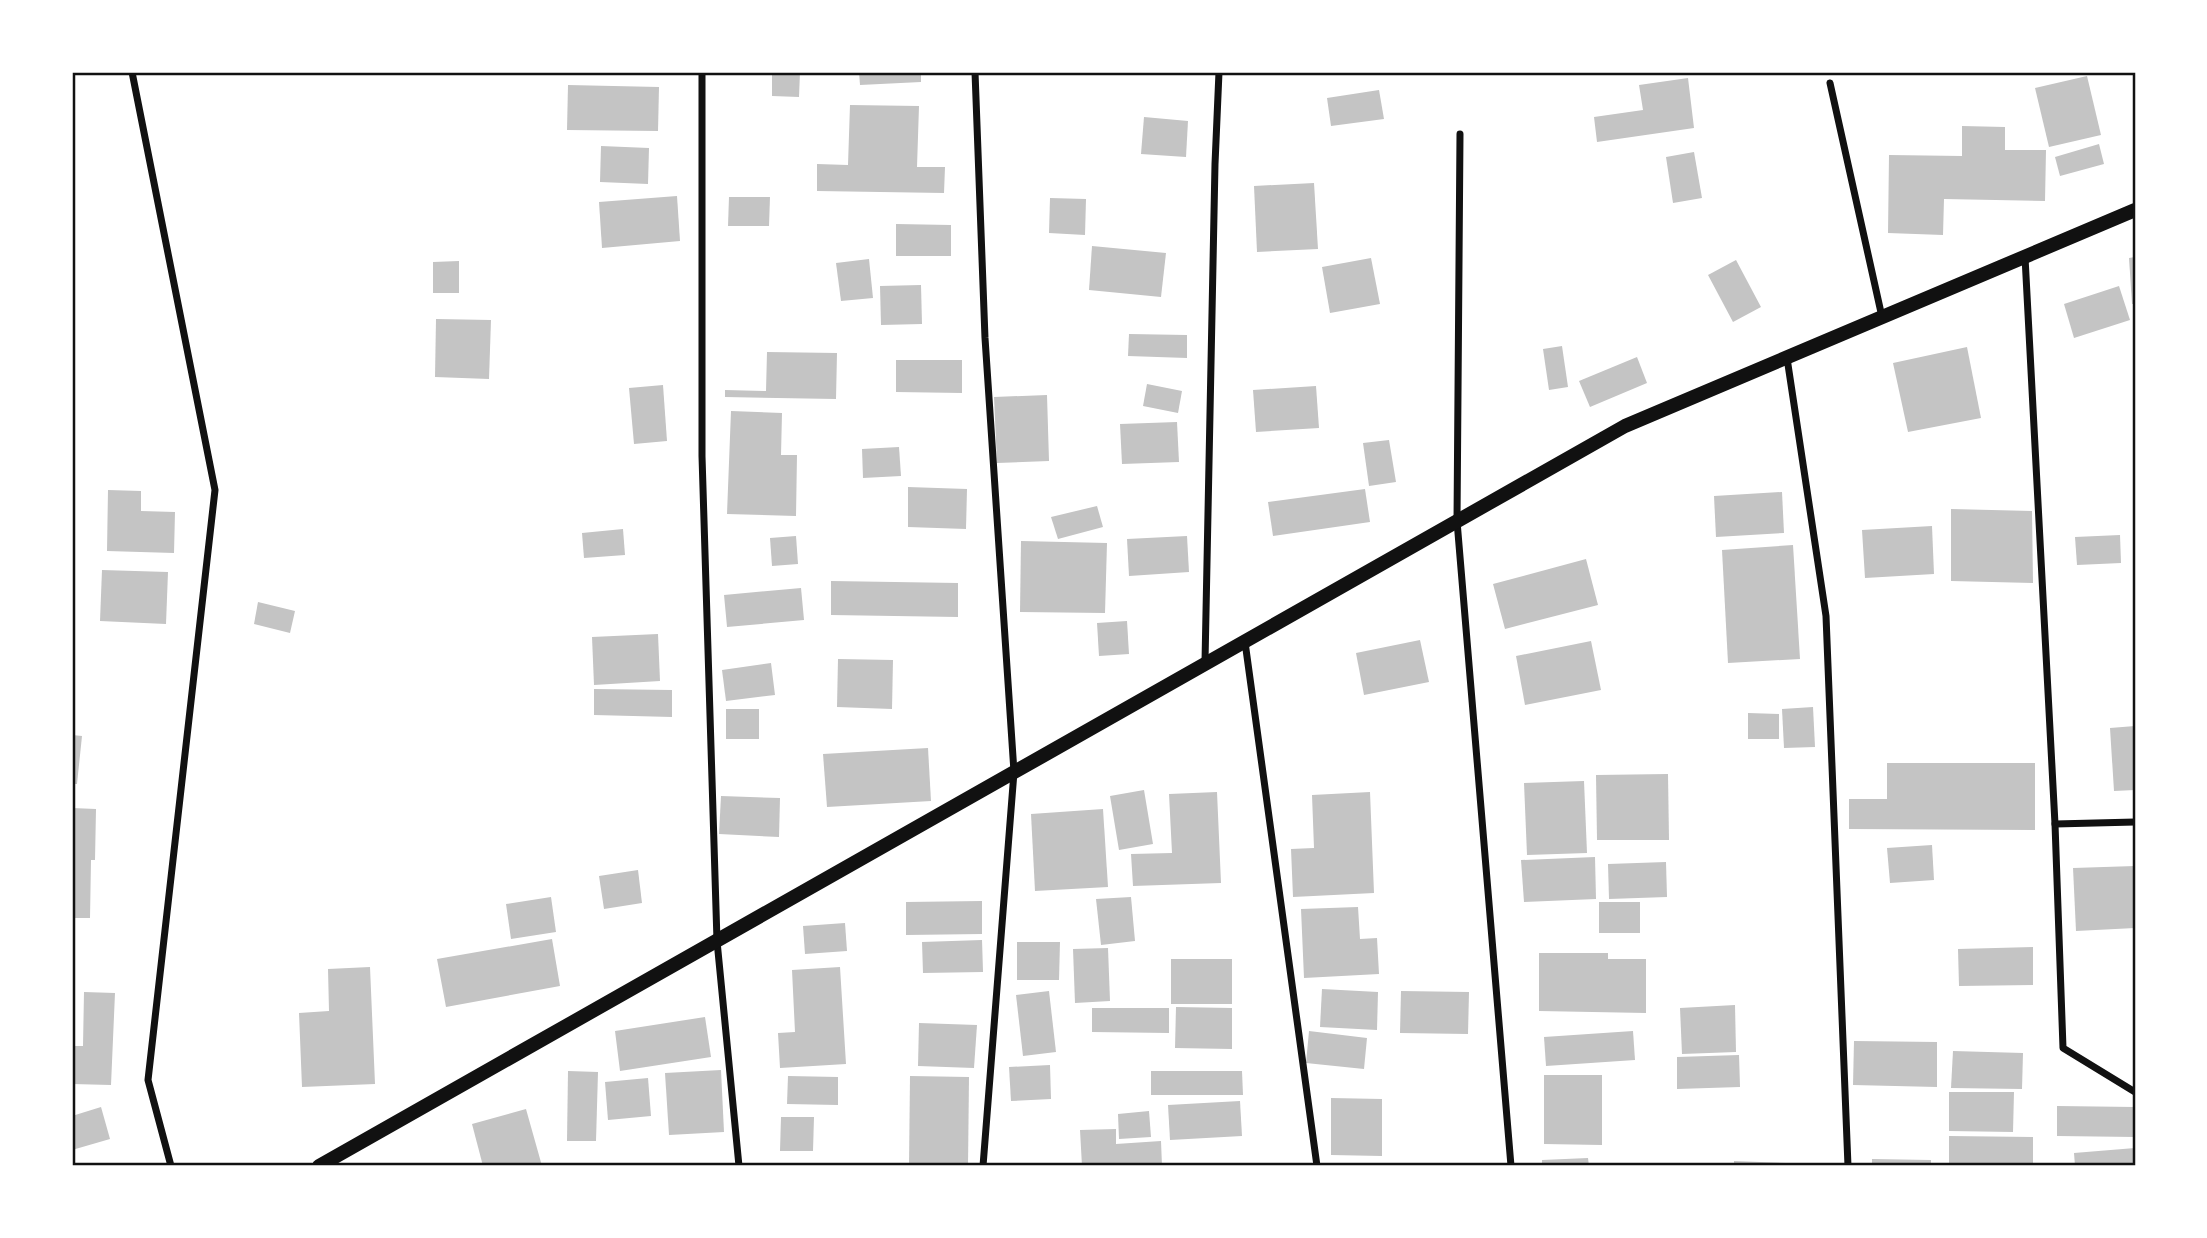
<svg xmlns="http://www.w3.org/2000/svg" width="2207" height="1238" font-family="Inter,sans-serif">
<rect width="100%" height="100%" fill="#fff"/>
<!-- building -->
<g fill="#c4c4c4">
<polygon points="772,72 800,72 799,97 772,96"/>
<polygon points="859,72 921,72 921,82 860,85"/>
<polygon points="2087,76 2101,135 2049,147 2035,88"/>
<polygon points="1688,78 1694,128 1597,142 1594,117 1643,110 1639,85"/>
<polygon points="568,85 659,87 658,131 567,130"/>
<polygon points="1379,90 1384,119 1331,126 1327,98"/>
<polygon points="850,105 919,106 917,167 945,167 944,193 817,191 817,164 848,165"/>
<polygon points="1144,117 1188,121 1186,157 1141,154"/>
<polygon points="1962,126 2005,127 2005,150 2046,150 2045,201 1944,199 1943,235 1888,233 1889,155 1962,156"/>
<polygon points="2099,144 2104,164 2060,176 2055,157"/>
<polygon points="601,146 649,148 648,184 600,182"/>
<polygon points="1694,152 1702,198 1673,203 1666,157"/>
<polygon points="1314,183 1318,249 1257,252 1254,186"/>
<polygon points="677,196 680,241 602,248 599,202"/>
<polygon points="729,197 770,197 769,226 728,226"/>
<polygon points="1050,198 1086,199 1085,235 1049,233"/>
<polygon points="896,224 951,225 951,256 896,256"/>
<polygon points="1092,246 1166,253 1161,297 1089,290"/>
<polygon points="2135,257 2135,304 2132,304 2129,258"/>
<polygon points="1371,258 1380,304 1330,313 1322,267"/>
<polygon points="869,259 873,298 841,301 836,263"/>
<polygon points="1736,260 1761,307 1733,322 1708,275"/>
<polygon points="459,261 459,293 433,293 433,262"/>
<polygon points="921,285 922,324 881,325 880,286"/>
<polygon points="2119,286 2130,320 2074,338 2064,304"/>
<polygon points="436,319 491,320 489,379 435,377"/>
<polygon points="1129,334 1187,335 1187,358 1128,356"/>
<polygon points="1562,346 1568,387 1549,390 1543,349"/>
<polygon points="1967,347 1981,418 1908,432 1893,363"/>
<polygon points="767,352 837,353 836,399 725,397 725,390 766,391"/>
<polygon points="1637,357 1647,383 1590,407 1579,381"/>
<polygon points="896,360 962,360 962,393 896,392"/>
<polygon points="1147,384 1182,391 1178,413 1143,406"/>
<polygon points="663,385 667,441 634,444 629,388"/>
<polygon points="1316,386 1319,428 1256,432 1253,390"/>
<polygon points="1047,395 1049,461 997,463 994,397"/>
<polygon points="731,411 782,413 781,455 797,455 796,516 727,514"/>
<polygon points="1177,422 1179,462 1122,464 1120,424"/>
<polygon points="1389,440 1396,482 1369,486 1363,443"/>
<polygon points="899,447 901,476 863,478 862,449"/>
<polygon points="908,487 967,489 966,529 908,527"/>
<polygon points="1365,489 1370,522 1273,536 1268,502"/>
<polygon points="108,490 141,491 141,511 175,512 174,553 107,551"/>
<polygon points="1782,492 1784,533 1716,537 1714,496"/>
<polygon points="1097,506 1103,527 1058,539 1051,517"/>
<polygon points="1951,509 2032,511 2033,583 1951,581"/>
<polygon points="1932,526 1934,574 1865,578 1862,530"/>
<polygon points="623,529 625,555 584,558 582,533"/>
<polygon points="2120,535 2121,563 2077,565 2075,537"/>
<polygon points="796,536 798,564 772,566 770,538"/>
<polygon points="1187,536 1189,572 1129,576 1127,539"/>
<polygon points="1021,541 1107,543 1105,613 1020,612"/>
<polygon points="1793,545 1800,659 1728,663 1722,550"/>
<polygon points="1586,559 1598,605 1505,629 1493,584"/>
<polygon points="102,570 168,572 166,624 100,621"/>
<polygon points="831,581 958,583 958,617 831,615"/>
<polygon points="801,588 804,620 727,627 724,595"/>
<polygon points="258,602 295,611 290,633 254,624"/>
<polygon points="1127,621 1129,654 1099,656 1097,623"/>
<polygon points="658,634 660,681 594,685 592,637"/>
<polygon points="1420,640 1429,682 1364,695 1356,653"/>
<polygon points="1591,641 1601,690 1525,705 1516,656"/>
<polygon points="838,659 893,660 892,709 837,707"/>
<polygon points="771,663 775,695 726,701 722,670"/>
<polygon points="594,689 672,690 672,717 594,715"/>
<polygon points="1813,707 1815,747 1784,748 1782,709"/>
<rect x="726" y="709" width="33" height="30"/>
<polygon points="1748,713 1779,714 1779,739 1748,739"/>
<polygon points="2135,726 2135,790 2114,791 2110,728"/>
<polygon points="72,735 82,736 77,784 72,784"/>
<polygon points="928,748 931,801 827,807 823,754"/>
<polygon points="1887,763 2035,763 2035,830 1849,829 1849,799 1887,799"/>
<polygon points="1668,774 1669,840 1597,840 1596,775"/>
<polygon points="1584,781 1587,853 1527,855 1524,783"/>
<polygon points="1144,790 1153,844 1119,850 1110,796"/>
<polygon points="1217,792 1221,883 1133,886 1131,854 1172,853 1169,794"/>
<polygon points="1370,792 1374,893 1293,897 1291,849 1314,848 1312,795"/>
<polygon points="721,796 780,798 779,837 719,834"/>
<polygon points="72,808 96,809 95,860 91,860 90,918 72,918"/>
<polygon points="1103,809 1108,887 1035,891 1031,814"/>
<polygon points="1932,845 1934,880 1890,883 1887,848"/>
<polygon points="1595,857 1596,899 1524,902 1521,860"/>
<polygon points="1666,862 1667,897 1609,899 1608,864"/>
<polygon points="2135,866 2135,928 2076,931 2073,868"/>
<polygon points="638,870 642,903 604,909 599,876"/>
<polygon points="551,897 556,932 511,939 506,904"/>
<polygon points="1131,897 1135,941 1101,945 1096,899"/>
<polygon points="982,901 982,934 906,935 906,902"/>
<rect x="1599" y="902" width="41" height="31"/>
<polygon points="1358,907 1360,939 1377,938 1379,974 1304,978 1301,909"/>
<polygon points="845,923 847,951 805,954 803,926"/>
<polygon points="552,939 560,986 446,1007 437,959"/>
<polygon points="982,940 983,972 923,973 922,942"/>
<polygon points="1017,942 1060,942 1059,980 1017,980"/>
<polygon points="2033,947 2033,985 1959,986 1958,949"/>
<polygon points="1108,948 1110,1001 1075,1003 1073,949"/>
<polygon points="1539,953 1608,953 1608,959 1646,959 1646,1013 1539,1011"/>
<rect x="1171" y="959" width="61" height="45"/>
<polygon points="370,967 375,1084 302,1087 299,1013 329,1011 328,969"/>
<polygon points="840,967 846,1064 780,1068 778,1033 795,1032 792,970"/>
<polygon points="1322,989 1378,992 1377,1030 1320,1027"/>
<polygon points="1049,991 1056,1052 1023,1056 1016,995"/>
<polygon points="1401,991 1469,992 1468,1034 1400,1033"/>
<polygon points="84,992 115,993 111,1085 72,1084 72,1046 83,1046"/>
<polygon points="1735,1005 1736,1052 1682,1054 1680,1008"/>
<polygon points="1176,1007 1232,1008 1232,1049 1175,1048"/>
<polygon points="1092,1008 1169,1008 1169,1033 1092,1032"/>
<polygon points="705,1017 711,1057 620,1071 615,1031"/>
<polygon points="919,1023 977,1025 974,1068 918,1066"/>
<polygon points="1309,1031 1367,1038 1364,1069 1306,1063"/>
<polygon points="1633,1031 1635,1060 1546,1066 1544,1037"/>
<polygon points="1854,1041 1937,1042 1937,1087 1853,1085"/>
<polygon points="1953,1051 2023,1053 2022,1089 1951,1088"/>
<polygon points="1739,1055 1740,1087 1677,1089 1677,1057"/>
<polygon points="1050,1065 1051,1099 1011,1101 1009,1067"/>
<polygon points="721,1070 724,1132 669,1135 665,1073"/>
<polygon points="568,1071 598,1072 596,1141 567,1141"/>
<polygon points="1151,1071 1242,1071 1243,1095 1151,1095"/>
<polygon points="1544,1075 1602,1075 1602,1145 1544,1144"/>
<polygon points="788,1076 838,1077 838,1105 787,1104"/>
<polygon points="910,1076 969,1077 968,1166 909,1166"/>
<polygon points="648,1078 651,1116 608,1120 605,1082"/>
<polygon points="1949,1092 2014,1092 2013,1132 1949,1131"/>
<polygon points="1331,1098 1382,1099 1382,1156 1331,1155"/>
<polygon points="1240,1101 1242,1136 1170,1140 1168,1105"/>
<polygon points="2057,1106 2135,1107 2135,1137 2057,1136"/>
<polygon points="101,1107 110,1139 72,1150 72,1116"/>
<polygon points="526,1109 542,1166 483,1166 472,1124"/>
<polygon points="1149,1111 1151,1137 1119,1139 1118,1114"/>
<polygon points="781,1117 814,1117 813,1151 780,1151"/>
<polygon points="1116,1129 1116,1144 1161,1141 1162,1166 1082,1166 1080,1130"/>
<polygon points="1949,1136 2033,1137 2033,1166 1949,1166"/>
<polygon points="2135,1148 2135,1166 2075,1166 2074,1153"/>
<polygon points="1588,1158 1589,1166 1542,1166 1542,1160"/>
<polygon points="1872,1159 1931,1160 1931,1166 1872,1166"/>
<polygon points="1734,1161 1815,1164 1815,1166 1734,1166"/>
</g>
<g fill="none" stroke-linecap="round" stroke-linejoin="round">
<!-- minor -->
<g stroke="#111" stroke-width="7">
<polyline points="132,72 215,490 148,1080 171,1166"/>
<polyline points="702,72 702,456 717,941 739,1166"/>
<polyline points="975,72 985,338 1014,772 983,1166"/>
<polyline points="1830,83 1882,317"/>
<polyline points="1460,134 1457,521 1511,1166"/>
<polyline points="2025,257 2055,824 2063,1048 2135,1092"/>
<polyline points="1787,358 1826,616 1848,1166"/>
<polyline points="1245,642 1317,1166"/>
<polyline points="1205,662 1215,164 1219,72"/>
<polyline points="2055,824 2135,822"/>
</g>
<!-- secondary -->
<polyline stroke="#111" stroke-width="14" points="319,1166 1625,426 2135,210"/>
</g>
<!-- border -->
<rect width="2207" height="1238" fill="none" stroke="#ffffff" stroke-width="147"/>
<rect x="74" y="74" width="2060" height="1090" fill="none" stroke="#111" stroke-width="2.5"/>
</svg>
